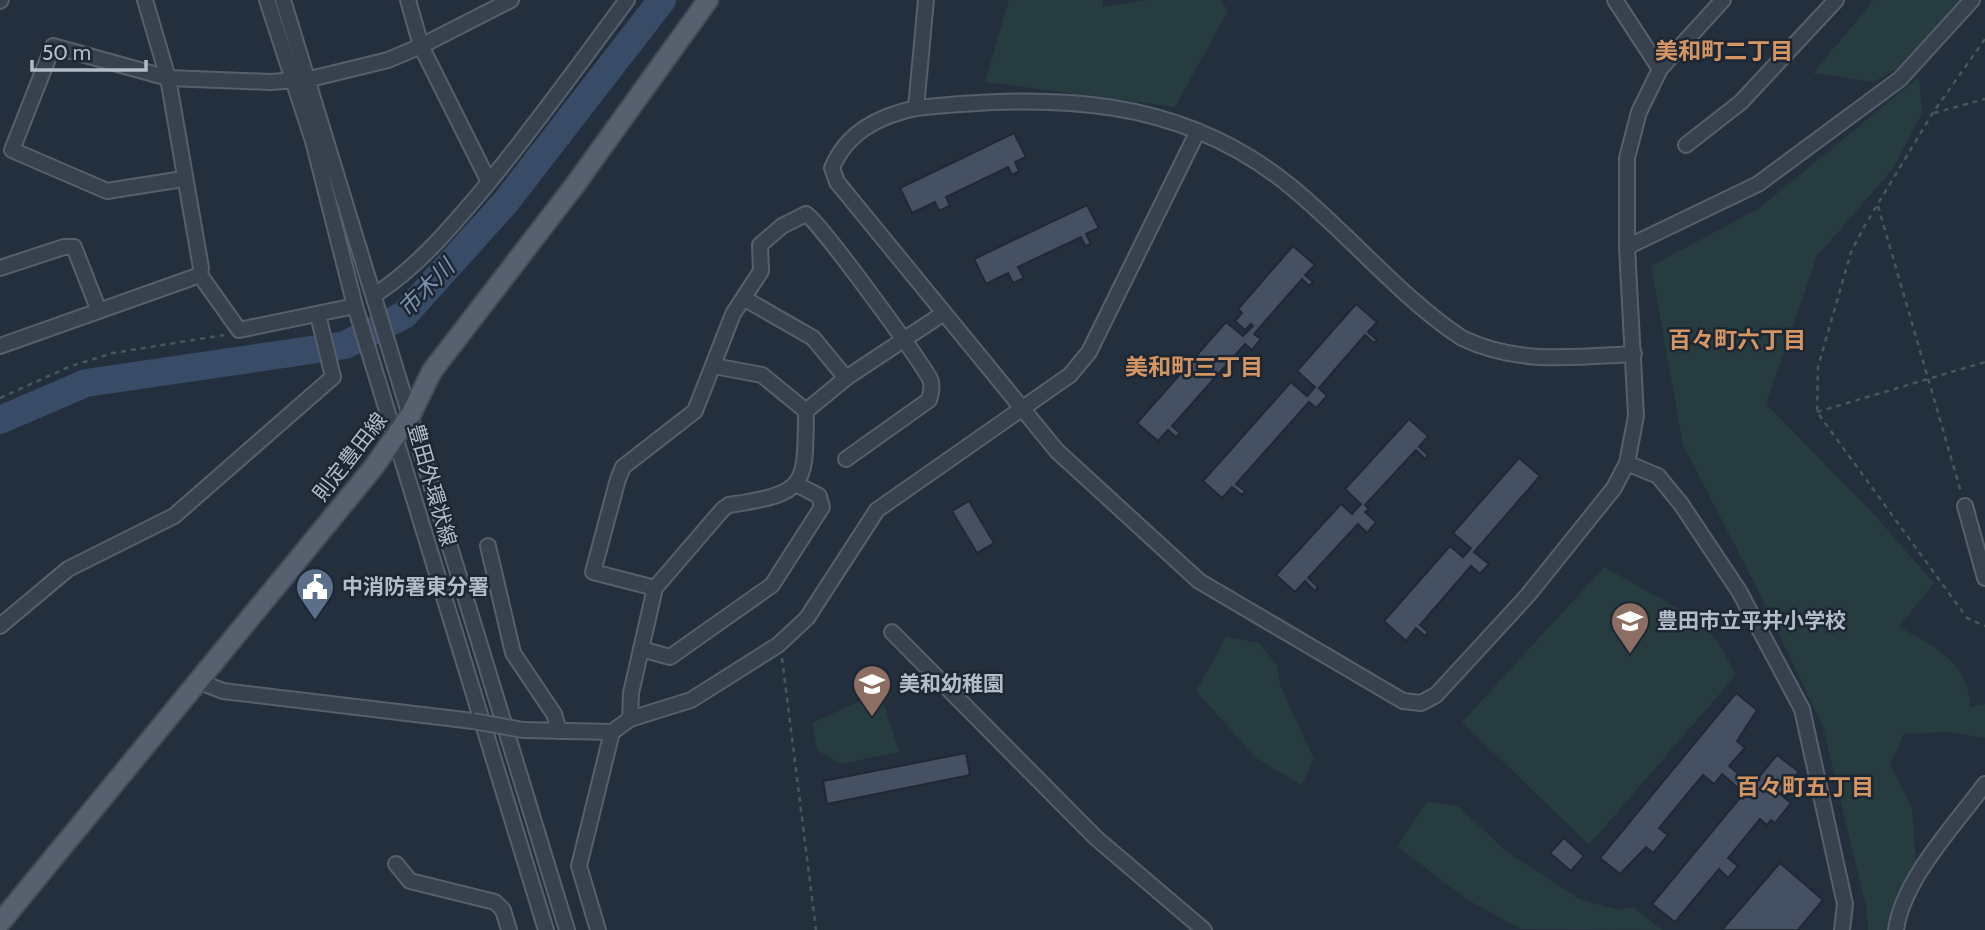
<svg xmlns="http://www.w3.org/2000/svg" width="1985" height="930" font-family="Cabin,'Noto Sans JP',sans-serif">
<rect width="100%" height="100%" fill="#242f3e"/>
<!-- green -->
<g fill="#263c3f">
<polygon points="1009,0 1102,0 1103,7 1146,0 1221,0 1228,11 1175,107 985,82"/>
<polygon points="1874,0 1961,0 1895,70 1873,82 1813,73"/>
<path d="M1919,77L1922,113L1893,169L1817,256L1766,404L1869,509L1934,583L1899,627C1935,647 1969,662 1970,707L1985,704V738L1949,732L1904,734L1890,764L1912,808L1916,863L1887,930H1868L1867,911L1823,727L1759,592L1683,445L1651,266L1758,209Z"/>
<polygon points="1604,567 1699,620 1720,645 1736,675 1589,845 1462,722"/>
<polygon points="1226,637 1259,643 1276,664 1281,687 1314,759 1302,785 1256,758 1196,691"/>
<polygon points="880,692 899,752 840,764 817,750 812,723"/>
<polygon points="1427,802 1458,806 1506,851 1579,899 1619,910 1633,907 1662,930 1521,929 1466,899 1397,846"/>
</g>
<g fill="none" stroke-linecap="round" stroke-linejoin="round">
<!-- river -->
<polyline stroke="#394c67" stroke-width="28" points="0,420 86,383 345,345 404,315 505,203 662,0"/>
</g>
<!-- building -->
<g fill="#455162" stroke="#1f2835" stroke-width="2">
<polygon points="1014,133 1026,157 1015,162 1019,171 1012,175 1008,167 946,197 950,206 939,211 935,202 912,213 900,188"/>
<polygon points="1087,205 1099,228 1086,234 1091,244 1085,246 1081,237 1018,267 1024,278 1013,283 1008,273 986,284 974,259"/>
<polygon points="1293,246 1315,265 1305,275 1313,282 1309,286 1302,279 1254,334 1261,339 1252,350 1245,344 1172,426 1180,433 1176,437 1168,430 1158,441 1137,423 1226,322 1243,336 1253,326 1251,324 1245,330 1235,321 1242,313 1238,309"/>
<polygon points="1356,304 1377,322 1368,332 1377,340 1374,343 1365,335 1319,388 1327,396 1316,408 1309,402 1236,484 1245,491 1242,495 1232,487 1222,498 1203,481 1291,382 1307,396 1315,387 1297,371"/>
<polygon points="1409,419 1428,436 1419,447 1428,455 1425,459 1416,450 1365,505 1369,509 1365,512 1376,522 1367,533 1358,524 1308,578 1318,587 1315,591 1305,581 1295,592 1276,575 1341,504 1352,514 1361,504 1345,489"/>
<polygon points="1519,458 1540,476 1474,552 1489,564 1480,574 1471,566 1420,625 1428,632 1425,636 1416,628 1406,641 1384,621 1450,546 1463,557 1471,548 1453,533"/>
<polygon points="969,501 994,543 977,553 952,511"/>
<polygon points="1736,693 1757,710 1737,741 1745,748 1729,766 1752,785 1777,755 1799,772 1780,794 1791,803 1775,823 1771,820 1767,825 1760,819 1728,858 1738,866 1728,878 1719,869 1675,922 1652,904 1744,793 1722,774 1714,784 1703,775 1659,828 1668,835 1653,853 1646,847 1620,874 1600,858"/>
<polygon points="966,753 970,775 827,804 823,781"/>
<polygon points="1564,838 1584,856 1571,871 1550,853"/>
<polygon points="1780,863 1823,900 1798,930 1722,930"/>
</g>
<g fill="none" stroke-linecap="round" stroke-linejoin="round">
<defs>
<g id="minor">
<polyline points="145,0 168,78 201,268 200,275 239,330 355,306"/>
<polyline points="267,0 313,141 355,306 546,930"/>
<polyline points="283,0 567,930"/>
<polyline points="408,0 421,46 489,182"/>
<path d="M926,0L916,108C879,116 847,132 832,168L837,182L1057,451L1199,581L1403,701L1421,703L1436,695L1528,595L1614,488L1627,463L1636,416L1627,247V158L1639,112L1660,69L1723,0"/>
<polyline points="1615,0 1660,69"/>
<polyline points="0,1 1,0"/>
<path d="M916,108C1051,94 1179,95 1290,186C1347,232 1402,299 1462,338C1518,365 1574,357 1634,354"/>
<polyline points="1686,145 1741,102 1836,0"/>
<polyline points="183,179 107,191 12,150 53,46 168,78 271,82 310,79 388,60 421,46 511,0"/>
<polyline points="1627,247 1758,184 1900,79 1972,0"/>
<polyline points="0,268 64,247 74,247 99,311"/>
<path d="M376,294C419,266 452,226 485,187C535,126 580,63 627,0"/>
<polyline points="745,299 813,338 846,378"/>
<polyline points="0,346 200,275"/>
<polyline points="714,366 762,375 806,411"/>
<polyline points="1627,463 1658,476 1681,504 1739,591 1802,709 1845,904 1842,930"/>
<polyline points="1965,506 1985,578"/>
<polyline points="488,546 513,653 554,714 559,731"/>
<path d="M655,588L593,572L618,479L623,467L695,411L733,314L761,271L760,245L782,226L806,214C819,221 920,360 930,379C933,386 931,393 929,400L846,459"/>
<polyline points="0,626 68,569 174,516 333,377 318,315"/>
<polyline points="892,632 1096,838 1204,930"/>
<polyline points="641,649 670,657 772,585 822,507 819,496 796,484"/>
<polyline points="197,681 223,691 473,721"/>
<path d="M630,719L631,693L655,588L723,509L729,505C808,493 805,487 806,411L846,378L944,313"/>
<polyline points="523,730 612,732 630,719 691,700 778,645 807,618 877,510 1070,375 1089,352 1198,131"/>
<polyline points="396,864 410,881 495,902 503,910 509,930"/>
<polyline points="598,930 579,866 612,732"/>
<path d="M1896,930C1903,879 1955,825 1985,784"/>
</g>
<polyline id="major" points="0,923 373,468 411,414 432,371 575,185 708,0"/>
</defs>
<!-- minor casing -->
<use href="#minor" stroke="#565f6c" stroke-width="18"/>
<!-- major casing -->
<use href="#major" stroke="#414a57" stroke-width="23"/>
<!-- path -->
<g stroke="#44595c" stroke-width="2.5" stroke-dasharray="5 5" stroke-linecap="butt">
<polyline points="1985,39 1932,114 1864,227 1851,252 1818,367 1817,412 1967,618 1985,626"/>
<polyline points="1934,113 1985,99"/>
<polyline points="1878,206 1961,492"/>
<polyline points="0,398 71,366 113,353 224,335"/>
<polyline points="1817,412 1985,362"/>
<polyline points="782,658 816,930"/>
</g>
<!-- minor -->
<use href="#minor" stroke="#38414e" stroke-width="14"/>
<!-- major -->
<use href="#major" stroke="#56606e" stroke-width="19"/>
<defs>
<polyline id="minor-bridge" points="473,721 523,730"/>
</defs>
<!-- minor-bridge casing -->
<use href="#minor-bridge" stroke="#565f6c" stroke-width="18" stroke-linecap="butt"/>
<!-- minor-bridge -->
<use href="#minor-bridge" stroke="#38414e" stroke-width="14"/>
</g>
<!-- icons -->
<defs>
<symbol id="civic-pin" viewBox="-11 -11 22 30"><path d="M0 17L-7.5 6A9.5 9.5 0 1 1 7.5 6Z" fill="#5c6f8a" stroke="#1d2633"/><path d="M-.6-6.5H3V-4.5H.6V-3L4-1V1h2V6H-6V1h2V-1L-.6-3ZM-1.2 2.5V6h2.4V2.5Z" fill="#fff"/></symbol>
<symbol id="school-pin" viewBox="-11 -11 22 30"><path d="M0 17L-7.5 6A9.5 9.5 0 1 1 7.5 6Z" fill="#8d6e63" stroke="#1d2633"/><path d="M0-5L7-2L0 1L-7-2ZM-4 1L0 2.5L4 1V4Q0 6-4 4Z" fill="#fff"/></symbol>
</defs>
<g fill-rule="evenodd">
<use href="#civic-pin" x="293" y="565" width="44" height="60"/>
<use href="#school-pin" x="1608" y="599" width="44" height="60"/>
<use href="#school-pin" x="850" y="662" width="44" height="60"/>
</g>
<g text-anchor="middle" stroke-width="5" stroke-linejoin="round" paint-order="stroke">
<!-- street labels -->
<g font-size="21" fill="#b4bcc9" stroke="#1d2633">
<text transform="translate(350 457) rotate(-52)" y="7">則定豊田線</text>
<text transform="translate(432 485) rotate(74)" y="7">豊田外環状線</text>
</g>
<!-- poi labels -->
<g font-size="21" font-weight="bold" fill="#b4bcc9" stroke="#1d2633" text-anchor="start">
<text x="342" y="594">中消防署東分署</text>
<text x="1657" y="628">豊田市立平井小学校</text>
<text x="899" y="691">美和幼稚園</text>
</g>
<!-- neighbourhood labels -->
<g font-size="23" font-weight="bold" fill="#d59563" stroke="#1d2633">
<text x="1724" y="59">美和町二丁目</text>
<text x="1737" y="348">百々町六丁目</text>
<text x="1194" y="375">美和町三丁目</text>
<text x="1805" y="795">百々町五丁目</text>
</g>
<!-- water labels -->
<g font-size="23" font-style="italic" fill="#7c92b1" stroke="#1d2633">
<text transform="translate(426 288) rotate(-46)" y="8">市木川</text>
</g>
</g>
<!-- scale -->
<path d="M32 60v10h114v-10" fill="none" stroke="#b4bcc9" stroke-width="3.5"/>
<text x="42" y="60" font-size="21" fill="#b4bcc9" stroke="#1d2633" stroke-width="5" paint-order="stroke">50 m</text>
</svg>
